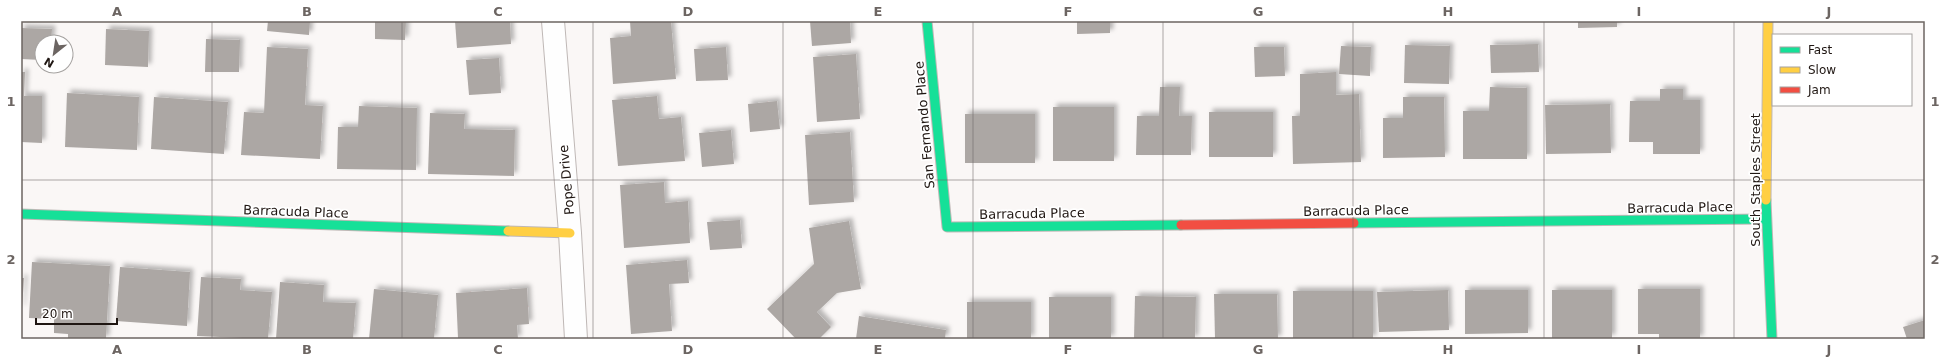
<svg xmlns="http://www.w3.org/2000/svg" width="1946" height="360" font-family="'DejaVu Sans',sans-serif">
<defs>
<filter id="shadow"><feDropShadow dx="3.5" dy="-3.5" stdDeviation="2" flood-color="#0004"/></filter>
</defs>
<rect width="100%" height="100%" fill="#faf7f6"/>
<!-- building -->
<g fill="#aca7a4" filter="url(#shadow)">
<polygon points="268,21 310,21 309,35 267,31"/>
<polygon points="375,21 406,21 405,40 375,39"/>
<polygon points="455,21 510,21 511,44 457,48"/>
<polygon points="630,21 671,21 676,79 613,84 610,38 631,36"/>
<polygon points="810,21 850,21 851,43 812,46"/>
<polygon points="1077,21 1110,21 1110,33 1077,34"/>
<polygon points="1578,21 1617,21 1617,27 1578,28"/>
<polygon points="21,28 52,29 51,42 42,42 42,60 21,59"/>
<polygon points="106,29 149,31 148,67 105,65"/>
<polygon points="206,39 240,40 239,72 205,72"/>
<polygon points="1538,44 1539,72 1491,73 1490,45"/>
<polygon points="1405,45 1450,46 1449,84 1404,83"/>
<polygon points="1341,46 1371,47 1370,76 1339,74"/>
<polygon points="267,47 308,49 305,105 323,106 320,159 241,155 244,112 264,113"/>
<polygon points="726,47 728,80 696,81 694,49"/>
<polygon points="1254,47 1284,47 1285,76 1255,77"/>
<polygon points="856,54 860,119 817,122 813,57"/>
<polygon points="499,58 501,93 469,95 466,60"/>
<polygon points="21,72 25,72 24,96 42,96 42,143 21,142"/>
<polygon points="1336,72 1336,95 1359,94 1361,162 1293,164 1292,116 1300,116 1300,74"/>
<polygon points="1160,87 1180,87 1179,116 1192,116 1191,155 1136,155 1137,116 1159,116"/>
<polygon points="1490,87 1527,88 1527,159 1463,159 1463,111 1489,111"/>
<polygon points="1660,89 1683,89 1683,100 1700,100 1700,154 1653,154 1653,142 1629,142 1630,101 1660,101"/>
<polygon points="67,93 139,97 137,150 65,147"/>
<polygon points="657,96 659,119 681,117 685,161 618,166 612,100"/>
<polygon points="154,97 228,102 224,154 151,149"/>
<polygon points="1403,97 1444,97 1445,157 1383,158 1383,118 1403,118"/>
<polygon points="777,101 780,129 750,132 748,104"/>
<polygon points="1610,104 1611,153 1546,154 1545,105"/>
<polygon points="359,106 417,108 416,170 337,169 338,127 358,127"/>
<rect x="1053" y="107" width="61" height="54"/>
<rect x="1209" y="112" width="64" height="45"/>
<polygon points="430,113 465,114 464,129 515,130 514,176 428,174"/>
<rect x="965" y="114" width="70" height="49"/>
<polygon points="731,130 734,164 702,167 699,133"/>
<polygon points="850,132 854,202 809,205 805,135"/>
<polygon points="664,182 665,203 688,201 690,243 624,248 620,185"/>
<polygon points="740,220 742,248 710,250 707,222"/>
<polygon points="849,221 861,289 837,293 817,312 831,327 819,339 796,339 767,309 814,264 809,228"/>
<polygon points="687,260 689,283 669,284 672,331 631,334 626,265"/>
<polygon points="32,262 110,266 106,339 68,339 68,334 54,333 54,319 29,318"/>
<polygon points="120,267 190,272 187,326 116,321"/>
<polygon points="201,277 241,279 240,290 272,292 268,339 197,336"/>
<polygon points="21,278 24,278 22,309 21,309"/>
<polygon points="280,282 324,285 323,302 356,303 353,339 276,339"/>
<polygon points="527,288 529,324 517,325 518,339 458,338 456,293"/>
<polygon points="374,289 438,295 434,339 369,339"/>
<polygon points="1638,289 1700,289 1700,339 1659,339 1659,334 1638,334"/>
<polygon points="1448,290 1449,330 1379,332 1377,292"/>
<polygon points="1465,290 1528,290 1528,333 1465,334"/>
<rect x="1552" y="290" width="60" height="48"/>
<rect x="1293" y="291" width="80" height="48"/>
<polygon points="1214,294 1277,294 1278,339 1215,339"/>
<polygon points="1135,296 1196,297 1195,339 1134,339"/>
<rect x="1049" y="297" width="62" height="42"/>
<rect x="967" y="302" width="64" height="37"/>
<polygon points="859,316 946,330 945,339 856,339"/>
<polygon points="1925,320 1925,339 1907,339 1903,327"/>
</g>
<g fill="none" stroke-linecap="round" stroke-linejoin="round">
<defs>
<polyline id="street" points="553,21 570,233 576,339"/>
<g id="fast">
<polyline points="927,21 947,227 1181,225"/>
<polyline points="1766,200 1772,339"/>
<polyline points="21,214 508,231"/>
<polyline points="1354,223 1766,219"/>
</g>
<g id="slow">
<polyline points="1766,200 1768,21"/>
<polyline points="508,231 570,233"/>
</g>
<polyline id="jam" points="1181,225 1354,223"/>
</defs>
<!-- street casing -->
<use href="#street" stroke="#bfb8b6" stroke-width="24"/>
<!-- fast casing -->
<use href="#fast" stroke="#bfb8b6" stroke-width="11"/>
<!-- slow casing -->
<use href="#slow" stroke="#bfb8b6" stroke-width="11"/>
<!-- jam casing -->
<use href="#jam" stroke="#bfb8b6" stroke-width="11"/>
<!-- street -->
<use href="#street" stroke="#fefefe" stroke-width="22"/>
<!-- fast -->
<use href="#fast" stroke="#16e098" stroke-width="9"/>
<!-- slow -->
<use href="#slow" stroke="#ffcf43" stroke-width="9"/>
<!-- jam -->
<use href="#jam" stroke="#f24e42" stroke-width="9"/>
</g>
<!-- grid -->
<path fill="none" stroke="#6c6562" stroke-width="1" stroke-opacity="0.55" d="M212,21V339M402,21V339M593,21V339M783,21V339M973,21V339M1163,21V339M1353,21V339M1544,21V339M1734,21V339M21,180H1925"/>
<g text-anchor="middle" stroke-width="3.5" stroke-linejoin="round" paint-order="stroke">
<!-- street labels -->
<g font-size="13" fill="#1f1612" stroke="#fff">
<text transform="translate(924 125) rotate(-95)" y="5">San Fernando Place</text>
<text transform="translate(566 180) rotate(-95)" y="5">Pope Drive</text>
<text transform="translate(1755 180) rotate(-90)" y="5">South Staples Street</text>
<text transform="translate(1680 207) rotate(-1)" y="5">Barracuda Place</text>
<text transform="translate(1356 210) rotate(-1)" y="5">Barracuda Place</text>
<text transform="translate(296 211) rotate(2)" y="5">Barracuda Place</text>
<text transform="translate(1032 213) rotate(-1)" y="5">Barracuda Place</text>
</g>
</g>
<!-- border -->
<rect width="1946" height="360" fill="none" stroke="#ffffff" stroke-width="44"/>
<!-- legend -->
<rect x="1772" y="34" width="140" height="72" fill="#ffffff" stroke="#a5a2a0"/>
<rect x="1780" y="47" width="20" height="6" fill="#16e098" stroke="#a5a2a0"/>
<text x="1808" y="54" font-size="12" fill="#1f1612">Fast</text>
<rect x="1780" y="67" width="20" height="6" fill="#ffcf43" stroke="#a5a2a0"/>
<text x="1808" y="74" font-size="12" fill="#1f1612">Slow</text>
<rect x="1780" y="87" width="20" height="6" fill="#f24e42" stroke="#a5a2a0"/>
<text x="1808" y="94" font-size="12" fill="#1f1612">Jam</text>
<!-- north arrow -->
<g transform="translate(54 54) rotate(210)"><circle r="19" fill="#ffffff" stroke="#a5a2a0"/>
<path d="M0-3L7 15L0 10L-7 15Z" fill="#6c6562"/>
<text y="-6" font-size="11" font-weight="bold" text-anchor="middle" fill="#1f1612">N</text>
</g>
<!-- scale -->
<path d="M36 318v6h81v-6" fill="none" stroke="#1f1612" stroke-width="2"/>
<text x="42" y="318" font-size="12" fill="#1f1612" stroke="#ffffff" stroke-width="3" paint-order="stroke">20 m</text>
<rect x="22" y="22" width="1902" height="316" fill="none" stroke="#6c6562" stroke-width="1.5"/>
<g font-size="13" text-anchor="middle" font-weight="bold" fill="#6c6562">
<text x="117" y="16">A</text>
<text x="307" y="16">B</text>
<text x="498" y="16">C</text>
<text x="688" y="16">D</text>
<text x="878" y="16">E</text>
<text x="1068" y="16">F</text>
<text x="1258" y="16">G</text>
<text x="1448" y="16">H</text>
<text x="1639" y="16">I</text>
<text x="1829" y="16">J</text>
<text x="11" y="106">1</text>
<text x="1935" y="106">1</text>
<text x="11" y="264">2</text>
<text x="1935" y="264">2</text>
<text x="117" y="354">A</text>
<text x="307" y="354">B</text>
<text x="498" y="354">C</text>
<text x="688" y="354">D</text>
<text x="878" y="354">E</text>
<text x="1068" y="354">F</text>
<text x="1258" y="354">G</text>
<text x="1448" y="354">H</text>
<text x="1639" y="354">I</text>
<text x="1829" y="354">J</text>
</g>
</svg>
